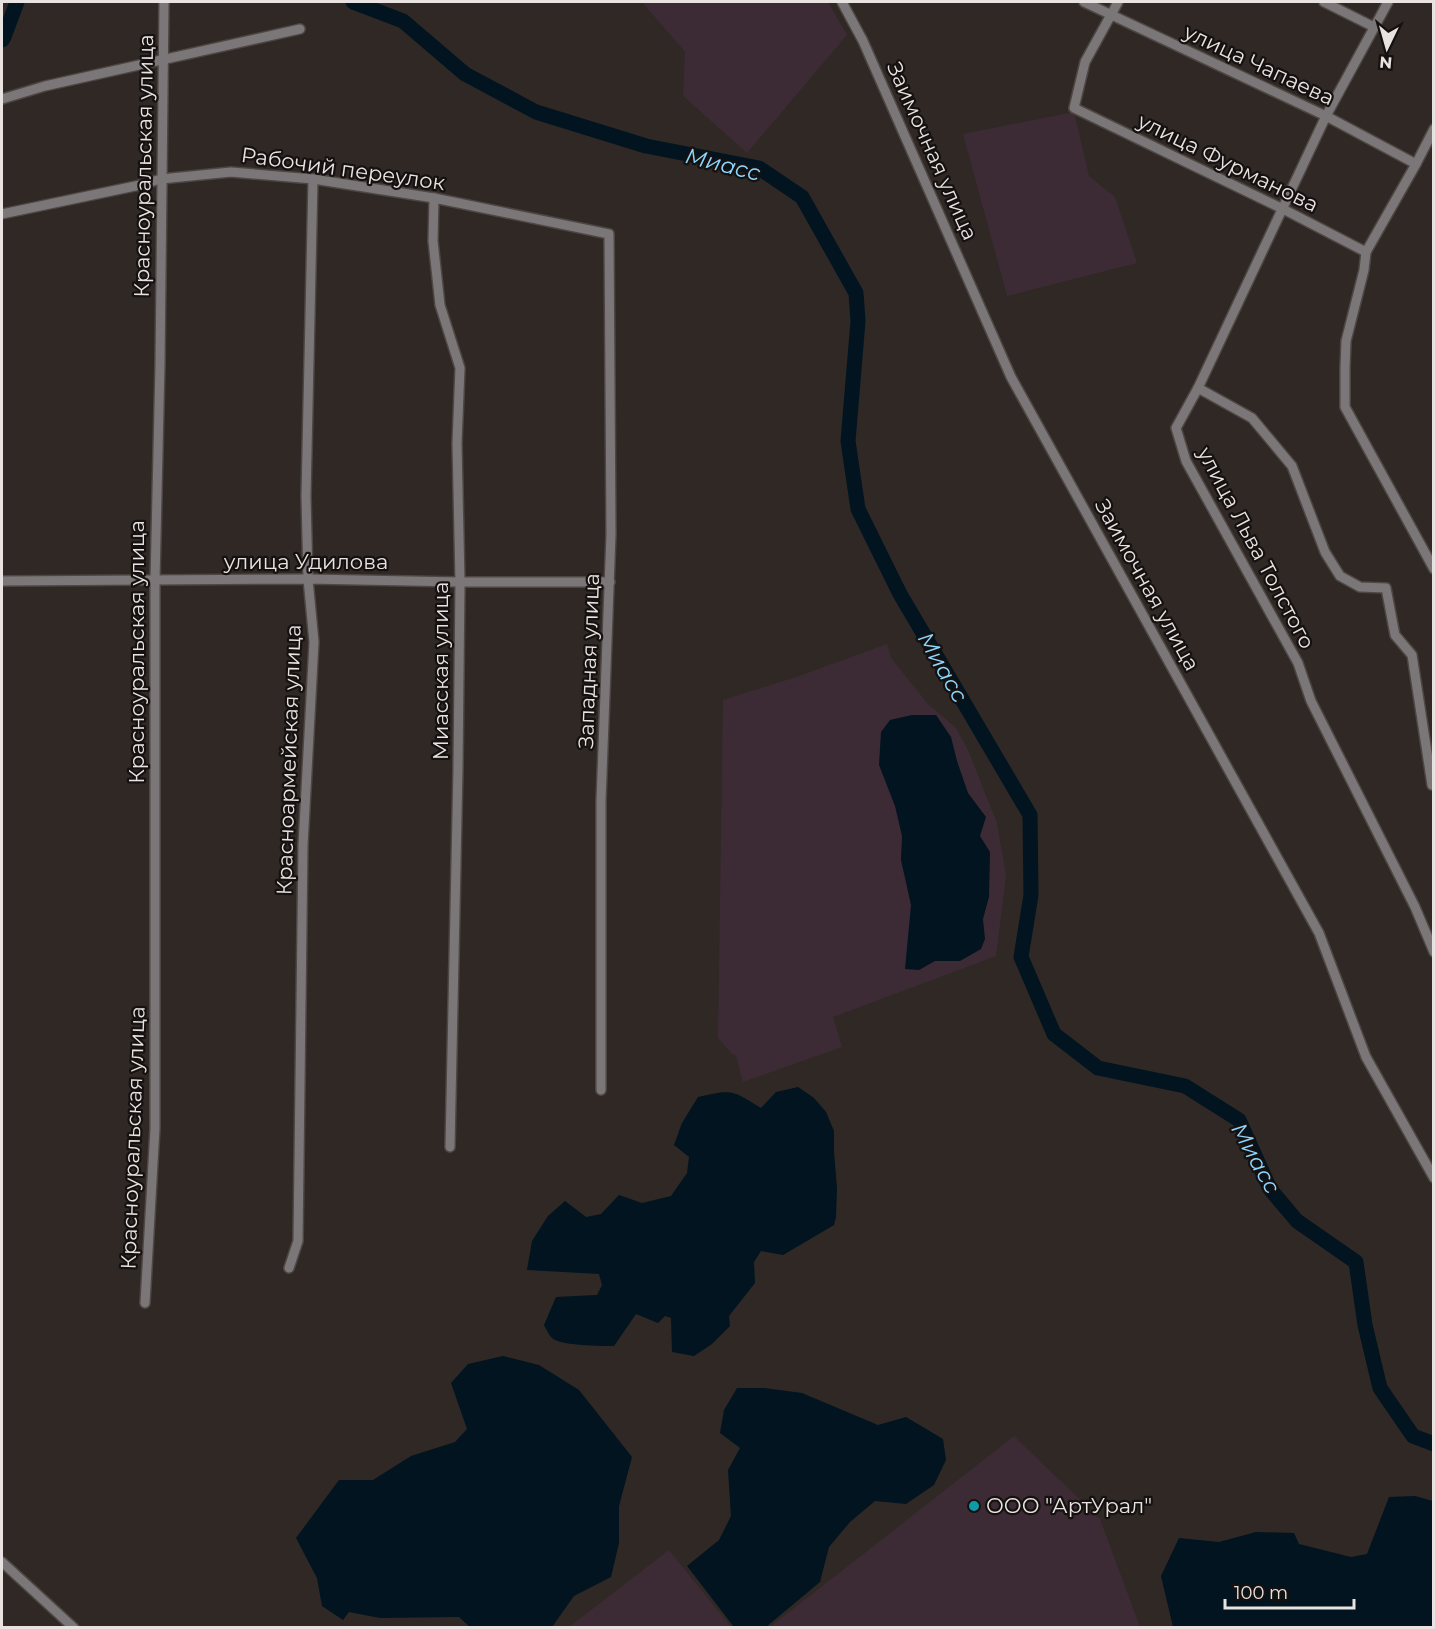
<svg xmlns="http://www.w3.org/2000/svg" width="1435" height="1629" font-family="Montserrat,sans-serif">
<rect width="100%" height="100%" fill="#2f2825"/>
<!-- industrial -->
<g fill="#3c2b35">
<polygon points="642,2 828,2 847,35 747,153 683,96 685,52"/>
<polygon points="1074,112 1089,176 1115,197 1137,263 1007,296 963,134"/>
<polygon points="887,644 892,659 928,704 956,728 968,750 997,823 1006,876 996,956 833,1017 842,1047 743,1082 736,1056 732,1054 718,1038 723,700 796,677"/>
<polygon points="1014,1436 1100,1519 1140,1627 770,1627"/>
<polygon points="669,1550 731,1627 569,1627"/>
</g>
<!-- water -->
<g fill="#01141f">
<polygon points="912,715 936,715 951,737 957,761 968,793 986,817 980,836 990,852 989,897 983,919 985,939 981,949 960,961 935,961 919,970 905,969 911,905 901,860 902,836 895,806 879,765 881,732 890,720"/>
<path d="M798,1087L814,1098L826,1112L834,1131V1152L837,1188L836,1217L834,1225L783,1255L761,1251L754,1262L755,1283L729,1316L730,1326L712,1344L694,1356L672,1352L671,1318L665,1316L658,1323L636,1314L614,1346C600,1346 562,1346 552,1338C549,1335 546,1329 544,1325L556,1297L597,1295L602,1285L599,1274L527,1270L532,1241L548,1216L565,1201L586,1217L601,1214L619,1195L642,1203L671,1196L687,1173L689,1157L674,1145L682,1123L698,1097C733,1089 732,1090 761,1108L776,1092Z"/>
<polygon points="503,1356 539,1365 579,1390 632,1457 619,1506 619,1543 611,1577 574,1596 552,1627 470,1627 459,1617 380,1618 349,1612 343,1620 322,1606 317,1578 296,1538 339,1480 373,1480 411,1456 455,1442 467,1429 451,1383 468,1364"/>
<polygon points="737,1388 764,1388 802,1393 878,1425 906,1417 943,1439 946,1460 934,1485 906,1504 875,1501 850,1522 829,1547 820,1582 766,1627 734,1627 687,1566 719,1540 731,1516 728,1470 740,1448 720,1433 724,1410"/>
<polygon points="1415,1496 1433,1501 1433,1627 1173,1627 1161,1576 1179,1538 1219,1542 1256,1532 1294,1533 1299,1544 1351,1557 1367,1554 1389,1497"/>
</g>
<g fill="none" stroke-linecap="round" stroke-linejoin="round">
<!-- river -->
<g stroke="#01141f" stroke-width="15">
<polyline points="353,2 403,21 465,74 536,112 646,146 759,168 802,197 856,293 858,321 848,441 858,509 900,594 1030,815 1031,895 1021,957 1054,1034 1098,1068 1185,1086 1239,1120 1270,1189 1297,1221 1356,1262 1365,1325 1380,1388 1413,1436 1434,1444"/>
<polyline points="2,40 4,37 17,2"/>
</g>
<defs>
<g id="minor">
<polyline points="842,2 863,41 1011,377 1319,933 1366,1057 1434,1178"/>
<polyline points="1084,2 1326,116 1416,164"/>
<polyline points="1118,2 1085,62 1074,108 1283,209 1366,252"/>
<polyline points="1324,2 1374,27"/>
<polyline points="1388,2 1326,116 1198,388 1176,428 1186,461 1298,663 1311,701 1415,907 1434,952"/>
<polyline points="2,99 45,86 300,29"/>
<polyline points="1434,129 1416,164 1366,252 1364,270 1346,341 1345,368 1345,407 1434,569"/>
<polyline points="434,198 433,241 440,305 460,368 457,443 460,582 458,768 450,1147"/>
<polyline points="2,214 140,185 161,179 231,172 313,179 434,198 609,234 611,534 601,801 601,1090"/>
<polyline points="1198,388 1252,418 1292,466 1325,552 1340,576 1360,587 1386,588 1395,635 1412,655 1432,785"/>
<polyline points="2,581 308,579 460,582 610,582"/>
<polyline points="289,1268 298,1241 303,845 314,642 308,579 306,496 313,179"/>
<polyline points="145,1303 155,1128 155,580 160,365 164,2"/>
<polyline points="2,1562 74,1628"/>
</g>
</defs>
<!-- minor casing -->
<use href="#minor" stroke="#4d4643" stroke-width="12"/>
<!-- minor -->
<use href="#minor" stroke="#7b7778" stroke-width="9"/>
</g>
<!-- markers -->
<circle fill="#0f9aa8" stroke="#151110" stroke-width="2" cx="974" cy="1506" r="6"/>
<g text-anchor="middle" stroke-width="4.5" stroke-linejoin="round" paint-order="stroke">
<!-- street labels -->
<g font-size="21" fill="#e8e3e1" stroke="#151110">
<text transform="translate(1259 65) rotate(25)" y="7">улица Чапаева</text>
<text transform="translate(932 151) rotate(66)" y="7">Заимочная улица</text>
<text transform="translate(1228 163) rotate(26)" y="7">улица Фурманова</text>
<text transform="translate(144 166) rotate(-89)" y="7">Красноуральская улица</text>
<text transform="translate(343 169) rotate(8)" y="7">Рабочий переулок</text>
<text transform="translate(1256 548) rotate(62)" y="7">улица Льва Толстого</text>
<text x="306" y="569">улица Удилова</text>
<text transform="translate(1147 585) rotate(61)" y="7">Заимочная улица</text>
<text transform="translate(137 652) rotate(-90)" y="7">Красноуральская улица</text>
<text transform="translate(589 661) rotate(-88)" y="7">Западная улица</text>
<text transform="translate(441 671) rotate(-90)" y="7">Миасская улица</text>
<text transform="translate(289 760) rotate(-88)" y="7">Красноармейская улица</text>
<text transform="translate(133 1138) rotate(-88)" y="7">Красноуральская улица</text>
</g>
<!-- poi labels -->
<g font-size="21" fill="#e8e3e1" stroke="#151110" text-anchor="start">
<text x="986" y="1513">ООО "АртУрал"</text>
</g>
<!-- water labels -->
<g font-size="22" font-style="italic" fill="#8dd7ff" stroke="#151110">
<text transform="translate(723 164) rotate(14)" y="8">Миасс</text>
<text transform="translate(943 667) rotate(60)" y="8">Миасс</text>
<text transform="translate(1256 1158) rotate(61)" y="8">Миасс</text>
</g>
</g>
<!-- border -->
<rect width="1435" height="1629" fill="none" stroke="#e8e3e1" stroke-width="6"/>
<!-- north arrow -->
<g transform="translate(1387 48) rotate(185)" stroke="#151110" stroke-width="4.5" paint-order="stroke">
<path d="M0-4.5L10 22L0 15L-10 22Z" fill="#e8e3e1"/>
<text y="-9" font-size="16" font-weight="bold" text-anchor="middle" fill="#e8e3e1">N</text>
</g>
<!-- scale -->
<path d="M1225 1599v9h129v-9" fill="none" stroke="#e8e3e1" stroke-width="3"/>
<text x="1234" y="1599" font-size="18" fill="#e8e3e1" stroke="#151110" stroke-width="4.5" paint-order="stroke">100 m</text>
</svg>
